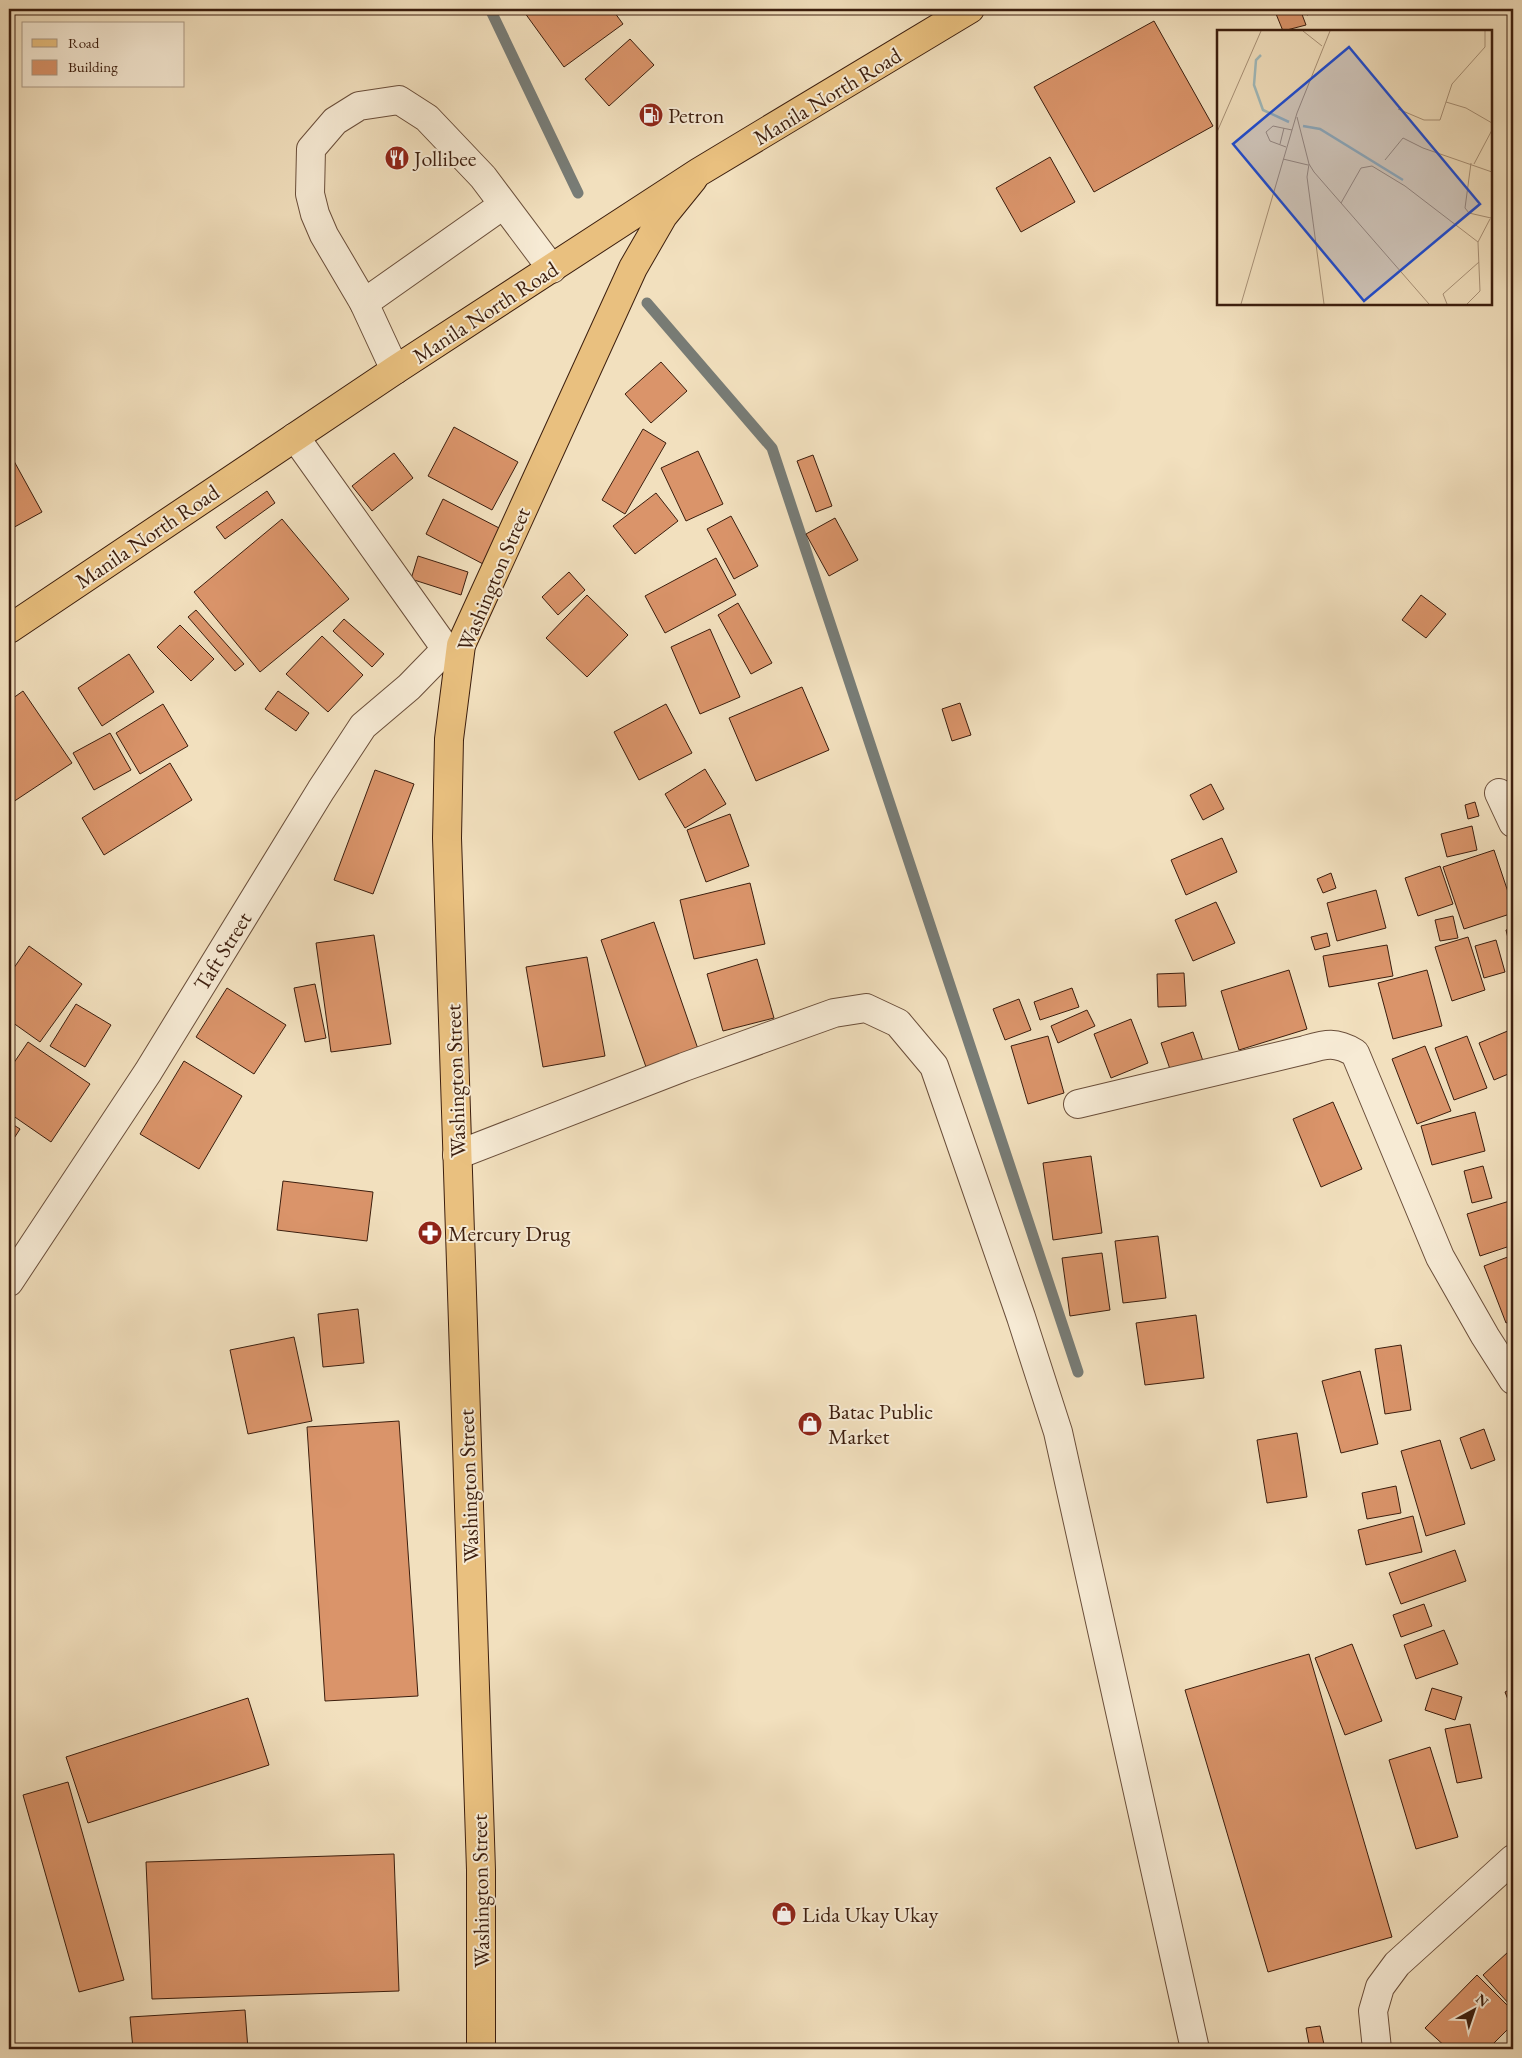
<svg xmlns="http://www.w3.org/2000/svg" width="1522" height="2058" font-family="'EB Garamond',serif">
<rect width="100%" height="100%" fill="#f2e0be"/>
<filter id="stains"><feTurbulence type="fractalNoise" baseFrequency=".004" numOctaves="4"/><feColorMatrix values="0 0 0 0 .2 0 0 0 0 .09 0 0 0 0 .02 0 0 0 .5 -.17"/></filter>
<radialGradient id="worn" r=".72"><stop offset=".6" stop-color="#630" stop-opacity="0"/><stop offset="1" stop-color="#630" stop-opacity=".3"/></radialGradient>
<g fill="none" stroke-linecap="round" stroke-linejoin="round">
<!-- stream -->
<g stroke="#787c76" stroke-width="11">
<polyline points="490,9 578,193"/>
<polyline points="647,303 772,448 1078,1372"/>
</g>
</g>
<!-- building -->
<g fill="#da946a" stroke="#3c1e0e">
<polygon points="522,9 612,9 623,24 564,67"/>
<polygon points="1274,9 1300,9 1306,25 1283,31"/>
<polygon points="1305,9 1320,9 1321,10 1307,15"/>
<polygon points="1154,21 1213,126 1094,192 1034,87"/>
<polygon points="630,39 654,65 609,106 585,79"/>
<polygon points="1050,157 1075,202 1021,232 996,188"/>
<polygon points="661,362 687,391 651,423 625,394"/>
<polygon points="454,427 518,462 492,510 428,476"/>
<polygon points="643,429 666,443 625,514 602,500"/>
<polygon points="698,451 723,504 686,521 661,468"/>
<polygon points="9,452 42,512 9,530"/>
<polygon points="394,453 413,478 372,511 352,486"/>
<polygon points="813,455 832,506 816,512 797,461"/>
<polygon points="267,491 275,503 225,539 216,527"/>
<polygon points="656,493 678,521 635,554 613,526"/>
<polygon points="443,499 503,530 485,565 426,534"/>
<polygon points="731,516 758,566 734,579 707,529"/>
<polygon points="835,518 858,560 829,576 806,534"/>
<polygon points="282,519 349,599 260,672 194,592"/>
<polygon points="418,556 468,572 461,595 411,579"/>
<polygon points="716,558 736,595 665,633 645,596"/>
<polygon points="569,572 585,590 558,615 542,597"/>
<polygon points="587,595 628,635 587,677 546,638"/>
<polygon points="1421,595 1446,614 1426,638 1402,620"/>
<polygon points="738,603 772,663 751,674 718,615"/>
<polygon points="196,610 244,664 235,671 188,617"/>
<polygon points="344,619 384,654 372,667 333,631"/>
<polygon points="180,625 214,659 191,681 157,647"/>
<polygon points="710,629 740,697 700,714 671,647"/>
<polygon points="322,636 363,675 328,712 286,674"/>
<polygon points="129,654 154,692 102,726 78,688"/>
<polygon points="802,687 829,750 756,781 729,718"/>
<polygon points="23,691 72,763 10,804 9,701"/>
<polygon points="278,691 309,713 296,731 265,709"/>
<polygon points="960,703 971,735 952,741 942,709"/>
<polygon points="163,704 188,746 140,774 116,733"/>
<polygon points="666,704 692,753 639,780 614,732"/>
<polygon points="110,733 131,770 94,790 73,753"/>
<polygon points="170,763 192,800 104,855 82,818"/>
<polygon points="705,769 726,804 685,828 665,794"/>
<polygon points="375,770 414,784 373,894 334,880"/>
<polygon points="1211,784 1224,809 1203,820 1190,795"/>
<polygon points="1475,802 1479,816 1468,819 1465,805"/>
<polygon points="730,814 749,866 706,882 687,830"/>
<polygon points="1472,826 1477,850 1447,857 1441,834"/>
<polygon points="1222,838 1237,872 1186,895 1171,860"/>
<polygon points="1494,850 1513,907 1513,913 1464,929 1443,867"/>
<polygon points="1440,866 1453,904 1418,916 1405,878"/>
<polygon points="1331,873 1336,888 1323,893 1317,879"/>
<polygon points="750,883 765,944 694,959 680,900"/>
<polygon points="1376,890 1386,928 1337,941 1327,903"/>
<polygon points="1216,902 1235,943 1193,961 1175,920"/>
<polygon points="1453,916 1458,938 1440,941 1435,920"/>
<polygon points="654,922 698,1049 646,1067 601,940"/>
<polygon points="1513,928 1513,959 1506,930"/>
<polygon points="1327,933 1330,946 1315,950 1311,937"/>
<polygon points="374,935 391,1044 331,1052 316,943"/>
<polygon points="1468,937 1485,990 1452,1001 1435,947"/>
<polygon points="1496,940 1505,972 1484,978 1475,946"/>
<polygon points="1387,945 1393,976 1329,987 1323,956"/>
<polygon points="29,946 82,984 40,1042 9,1020 9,975"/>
<polygon points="587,957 605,1056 543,1067 526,967"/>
<polygon points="757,959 774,1018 723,1031 707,974"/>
<polygon points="1289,970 1307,1029 1239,1050 1221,991"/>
<polygon points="1427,970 1442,1026 1393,1039 1378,983"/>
<polygon points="1184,973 1186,1006 1158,1007 1157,974"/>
<polygon points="315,984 326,1038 305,1042 294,988"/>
<polygon points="227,988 286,1025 254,1074 196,1037"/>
<polygon points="1072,988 1079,1007 1040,1020 1034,1002"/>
<polygon points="1019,999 1031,1030 1005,1040 993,1009"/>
<polygon points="76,1004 111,1025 85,1067 50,1046"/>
<polygon points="1087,1010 1095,1026 1058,1043 1051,1026"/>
<polygon points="1131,1019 1148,1063 1111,1078 1094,1034"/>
<polygon points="1510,1030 1513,1038 1513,1072 1494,1080 1479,1043"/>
<polygon points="1193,1032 1203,1061 1171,1072 1161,1043"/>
<polygon points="1048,1036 1064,1093 1028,1104 1011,1046"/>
<polygon points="1467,1036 1487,1088 1454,1100 1435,1048"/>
<polygon points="28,1042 90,1084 51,1142 9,1113 9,1070"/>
<polygon points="1425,1046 1451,1111 1417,1124 1392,1059"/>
<polygon points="184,1061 242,1096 199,1169 140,1134"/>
<polygon points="1333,1102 1362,1169 1321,1187 1293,1119"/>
<polygon points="1475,1112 1485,1151 1432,1165 1421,1126"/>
<polygon points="9,1122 20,1129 9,1146"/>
<polygon points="1091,1156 1102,1233 1053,1240 1043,1163"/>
<polygon points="1483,1166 1492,1198 1472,1203 1464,1171"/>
<polygon points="283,1181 373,1192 367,1241 277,1230"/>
<polygon points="1513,1200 1513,1245 1480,1256 1467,1214"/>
<polygon points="1158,1236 1166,1298 1123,1303 1115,1241"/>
<polygon points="1102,1253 1110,1310 1070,1316 1062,1258"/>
<polygon points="1513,1255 1513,1320 1506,1323 1484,1266"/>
<polygon points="358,1309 364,1363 323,1367 318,1314"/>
<polygon points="1196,1315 1204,1378 1145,1385 1136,1323"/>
<polygon points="294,1337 312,1421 248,1434 230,1350"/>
<polygon points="1401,1345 1411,1410 1385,1414 1375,1349"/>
<polygon points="1360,1371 1378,1444 1341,1453 1322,1381"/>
<polygon points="399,1421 418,1696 325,1701 307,1427"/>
<polygon points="1484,1429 1495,1460 1471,1469 1460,1438"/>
<polygon points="1297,1433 1307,1497 1267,1503 1257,1440"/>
<polygon points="1440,1440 1465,1524 1426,1536 1401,1451"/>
<polygon points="1396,1486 1401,1513 1367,1519 1362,1493"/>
<polygon points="1413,1516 1422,1552 1366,1565 1358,1530"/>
<polygon points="1455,1550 1466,1581 1401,1604 1389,1573"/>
<polygon points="1424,1604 1432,1626 1401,1637 1393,1615"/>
<polygon points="1444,1630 1458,1664 1416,1679 1404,1645"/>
<polygon points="1352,1644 1382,1721 1345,1735 1315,1658"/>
<polygon points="1309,1654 1392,1937 1268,1972 1185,1690"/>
<polygon points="1432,1688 1462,1697 1455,1720 1425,1710"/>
<polygon points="1513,1688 1513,1712 1505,1692"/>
<polygon points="248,1698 269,1765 88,1823 66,1757"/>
<polygon points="1470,1724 1482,1778 1457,1783 1445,1729"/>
<polygon points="1430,1747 1458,1837 1416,1849 1389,1760"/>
<polygon points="68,1782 124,1980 79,1992 23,1795"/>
<polygon points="394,1854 399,1991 152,1999 146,1862"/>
<polygon points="1508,1952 1513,1958 1513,2001 1509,2004 1483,1975"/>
<polygon points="1477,1975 1513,2011 1513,2024 1488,2049 1448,2049 1425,2028"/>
<polygon points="245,2010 248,2049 133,2049 130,2017"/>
<polygon points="1320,2026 1325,2049 1310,2049 1306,2028"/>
</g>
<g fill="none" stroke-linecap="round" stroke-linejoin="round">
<defs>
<g id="minor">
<polyline points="364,303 503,205"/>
<polyline points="395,370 364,303 324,235 315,214 310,194 311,149 335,121 359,106 399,100 427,118 483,177 552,269"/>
<polyline points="295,437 446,649"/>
<polyline points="1499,793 1513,823"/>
<path d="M1078,1104L1305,1050C1326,1044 1335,1041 1355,1053L1440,1257L1485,1336L1513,1380"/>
<polyline points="457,1155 684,1067 834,1013 866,1008 898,1023 934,1066 1021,1317 1058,1432 1195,2049"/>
<polyline points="9,1282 148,1072 321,790 363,726 409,687 446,649 461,645"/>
<polyline points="1377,2049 1373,2011 1380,1987 1397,1964 1513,1859"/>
</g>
<polyline id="major" points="481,2049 481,1870 447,838 449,739 461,645 633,268 663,216 693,179"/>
<polyline id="highway" points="9,629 395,370 699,172 970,9"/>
</defs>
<!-- minor casing -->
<use href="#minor" stroke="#6a4e3a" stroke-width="30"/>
<!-- major casing -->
<use href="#major" stroke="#3c1e0e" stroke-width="30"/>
<!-- highway casing -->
<use href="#highway" stroke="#3c1e0e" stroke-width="30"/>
<!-- minor -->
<use href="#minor" stroke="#f7ebd5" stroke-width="28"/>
<!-- major -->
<use href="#major" stroke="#e9c07f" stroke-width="28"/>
<!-- highway -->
<use href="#highway" stroke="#e9c07f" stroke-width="28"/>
</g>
<!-- icons -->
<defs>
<symbol id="fuel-disc" viewBox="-11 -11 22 22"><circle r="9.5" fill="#8f2418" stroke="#f7ebd5"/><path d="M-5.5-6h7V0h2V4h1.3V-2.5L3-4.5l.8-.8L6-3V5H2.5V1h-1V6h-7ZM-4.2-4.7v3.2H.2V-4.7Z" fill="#fff"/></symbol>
<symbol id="restaurant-disc" viewBox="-11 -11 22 22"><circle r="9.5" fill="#8f2418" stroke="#f7ebd5"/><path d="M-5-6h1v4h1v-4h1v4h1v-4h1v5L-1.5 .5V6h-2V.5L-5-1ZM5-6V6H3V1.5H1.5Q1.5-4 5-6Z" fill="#fff"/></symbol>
<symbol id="pharmacy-disc" viewBox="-11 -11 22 22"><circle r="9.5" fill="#8f2418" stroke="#f7ebd5"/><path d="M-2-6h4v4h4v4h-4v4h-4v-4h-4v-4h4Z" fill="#fff"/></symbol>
<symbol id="shop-disc" viewBox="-11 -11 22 22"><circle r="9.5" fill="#8f2418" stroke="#f7ebd5"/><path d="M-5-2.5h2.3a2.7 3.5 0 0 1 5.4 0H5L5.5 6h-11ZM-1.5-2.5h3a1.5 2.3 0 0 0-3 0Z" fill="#fff"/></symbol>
</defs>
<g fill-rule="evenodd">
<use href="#fuel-disc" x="637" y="101" width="28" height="28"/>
<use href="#restaurant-disc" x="383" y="144" width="28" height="28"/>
<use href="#pharmacy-disc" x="416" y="1219" width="28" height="28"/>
<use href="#shop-disc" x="796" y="1410" width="28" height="28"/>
<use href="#shop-disc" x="770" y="1900" width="28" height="28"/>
</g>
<g text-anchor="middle" stroke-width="4" stroke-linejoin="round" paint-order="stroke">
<!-- street labels -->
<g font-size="22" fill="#3c1e0e" stroke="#f7ebd5">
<text transform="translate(827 96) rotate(-31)" y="8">Manila North Road</text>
<text transform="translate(485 312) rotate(-33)" y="8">Manila North Road</text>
<text transform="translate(147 536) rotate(-34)" y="8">Manila North Road</text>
<text transform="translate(493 579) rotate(-67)" y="8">Washington Street</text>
<text transform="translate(222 951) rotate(-58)" y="8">Taft Street</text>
<text transform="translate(455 1081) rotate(-92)" y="8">Washington Street</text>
<text transform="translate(468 1486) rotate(-92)" y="8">Washington Street</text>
<text transform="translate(480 1891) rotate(-91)" y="8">Washington Street</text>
</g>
<!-- poi labels -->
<g font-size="22" fill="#3c1e0e" stroke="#f7ebd5" text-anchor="start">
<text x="668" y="123">Petron</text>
<text x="414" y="166">Jollibee</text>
<text x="448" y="1241">Mercury Drug</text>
<text x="828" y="1419">Batac Public<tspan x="828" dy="25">Market</tspan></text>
<text x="802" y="1922">Lida Ukay Ukay</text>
</g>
</g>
<!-- overview -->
<g transform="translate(1217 30)">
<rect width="275" height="275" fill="#f2e0be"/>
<path fill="none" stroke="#a0babc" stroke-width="2.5" d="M44,25L39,30L37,55L46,80L72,92M86,96L103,99L186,150"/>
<path fill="none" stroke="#a99278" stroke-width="1" d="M86,1L105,16M229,72L249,78L275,93M181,79L207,90H223L235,54L268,17V1M80,87L92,134L97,142L212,274M0,102L44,1M63,114L67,98M69,117L53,111L49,102L56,96L75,100M66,129L91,135M168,130L186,108L206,118L275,142M254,133L248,178L252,183L274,188M92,134L90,147L107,274M257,134L275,100M124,173L144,138L155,136L188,156L261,212M24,274L80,83L113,1M230,274L226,264L262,232M250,274L263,261L261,212L273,189"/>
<path fill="#1d4ed8" fill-opacity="0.15" stroke="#1d4ed8" stroke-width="2.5" d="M132,17L263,174L147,271L16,114Z"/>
<rect width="275" height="275" fill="none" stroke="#3c1e0e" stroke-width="2.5"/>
</g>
<!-- margin -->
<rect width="1522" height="2058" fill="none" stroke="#f2e0be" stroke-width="30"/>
<rect x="10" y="10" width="1502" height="2038" fill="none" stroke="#3c1e0e" stroke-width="2.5"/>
<rect x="15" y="15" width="1492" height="2028" fill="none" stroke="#3c1e0e"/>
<!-- legend -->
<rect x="22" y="22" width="162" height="65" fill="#f7ebd5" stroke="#ac9985"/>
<rect x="32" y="39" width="25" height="8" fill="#e9c07f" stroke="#ac9985"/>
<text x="68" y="48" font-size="15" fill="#3c1e0e">Road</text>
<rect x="32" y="60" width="25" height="15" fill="#da946a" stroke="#ac9985"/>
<text x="68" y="72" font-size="15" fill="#3c1e0e">Building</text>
<!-- north arrow -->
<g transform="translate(1474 2010) rotate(40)" stroke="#f7ebd5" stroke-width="4" paint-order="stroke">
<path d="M0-4L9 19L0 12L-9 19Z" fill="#3c1e0e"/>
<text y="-8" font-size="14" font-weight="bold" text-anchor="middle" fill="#3c1e0e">N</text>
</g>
<rect width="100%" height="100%" filter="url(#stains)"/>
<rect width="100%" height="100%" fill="url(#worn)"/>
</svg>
